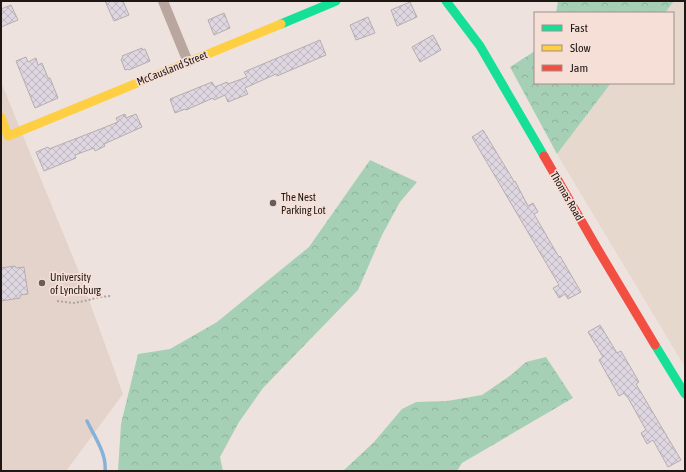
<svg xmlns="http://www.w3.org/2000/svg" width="686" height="472" font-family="'Asap Condensed',sans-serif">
<defs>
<pattern id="forest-crowns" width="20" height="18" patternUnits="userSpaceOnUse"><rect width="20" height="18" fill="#a6d0b5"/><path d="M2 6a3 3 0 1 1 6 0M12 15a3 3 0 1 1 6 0" fill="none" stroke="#8eb29b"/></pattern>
<pattern id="building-cross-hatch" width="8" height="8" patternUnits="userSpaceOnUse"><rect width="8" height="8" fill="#ded6e0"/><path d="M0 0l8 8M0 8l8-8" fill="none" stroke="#beb7bf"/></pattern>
</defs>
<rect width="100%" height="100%" fill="#eee2de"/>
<!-- commercial -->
<polygon fill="#e7d8cd" points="674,1 685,1 685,367 557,154 611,83 673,83 673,13 665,13"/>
<!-- education -->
<polygon fill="#e4d3ca" points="1,82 77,267 123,394 66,471 1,471"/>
<!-- forest -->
<g fill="url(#forest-crowns)">
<polygon points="558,1 674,1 665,13 556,13"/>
<polygon points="535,51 535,83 611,83 557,154 510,67"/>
<polygon points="370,160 417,182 400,202 382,235 358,290 263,388 239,422 220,457 223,471 118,471 121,424 138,354 170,349 217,322 309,247"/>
<polygon points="546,357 573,398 462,463 457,471 343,471 374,442 402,409 416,402 447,401 482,395 511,375 526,362"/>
</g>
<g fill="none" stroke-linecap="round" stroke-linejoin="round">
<!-- stream -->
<path stroke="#87b2d8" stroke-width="3.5" d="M87,421C94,436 107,454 105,471"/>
</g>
<!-- building -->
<g fill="url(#building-cross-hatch)" stroke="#b4aeaf">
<polygon points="105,1 123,1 129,15 114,21"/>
<polygon points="410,2 417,17 397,26 391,10"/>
<polygon points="11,5 18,20 1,27 1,9"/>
<polygon points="224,13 230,28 214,35 208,20"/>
<polygon points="368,17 375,33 356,40 350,25"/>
<polygon points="433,35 441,50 420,62 412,47"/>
<polygon points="320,40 326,55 277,76 276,74 245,88 248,94 228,102 225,95 214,100 213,98 186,110 185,109 175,113 170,99 212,82 215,87 227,82 228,84 247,77 244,72"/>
<polygon points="142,48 142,50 145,49 150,61 129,70 128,69 125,70 121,59 123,58 122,56"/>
<polygon points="26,57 28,62 36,58 38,65 42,63 48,78 50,78 58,98 35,108 16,61"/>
<polygon points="125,114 126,118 136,114 142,127 104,144 105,146 95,151 94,148 75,155 76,158 44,171 36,152 48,147 49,149 98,130 118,122 116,118"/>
<polygon points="483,130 512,178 514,182 515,181 528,206 533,203 538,212 534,214 556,252 559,257 560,256 581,292 568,299 565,294 559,298 553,288 559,285 472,137"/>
<polygon points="15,266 16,268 24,267 28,294 20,295 20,298 1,301 1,268"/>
<polygon points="600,325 617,353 621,351 639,382 636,384 681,460 668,467 653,440 647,444 641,433 646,430 627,396 626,396 624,393 619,396 599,360 603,357 588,332"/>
</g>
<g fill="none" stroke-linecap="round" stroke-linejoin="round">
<!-- path -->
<polyline stroke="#b2a39e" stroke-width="2" stroke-dasharray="2 2" stroke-linecap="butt" points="57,301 74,303 89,300 99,297 111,296"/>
<!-- street -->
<polyline stroke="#b9a69f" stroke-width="10" points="163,1 188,62"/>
<!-- fast -->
<g stroke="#16e098" stroke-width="9">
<polyline points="446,1 480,46 544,156"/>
<polyline points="281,24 336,1"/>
<polyline points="655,345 685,394"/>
</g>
<!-- slow -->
<polyline stroke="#ffcf43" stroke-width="9" points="1,117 8,136 281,24"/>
<!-- jam -->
<polyline stroke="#f24e42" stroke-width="9" points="544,156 597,248 655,345"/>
</g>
<!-- markers -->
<g fill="#675e5b" stroke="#f5dfd7" stroke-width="1.5">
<circle cx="273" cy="203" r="4"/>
<circle cx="42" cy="283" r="4"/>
</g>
<g text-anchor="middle" stroke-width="3.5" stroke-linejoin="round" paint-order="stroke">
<!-- street labels -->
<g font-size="11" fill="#1e1714" stroke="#f5dfd7">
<text transform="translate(172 68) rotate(-22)" y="4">McCausland Street</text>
<text transform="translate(567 196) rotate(60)" y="4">Thomas Road</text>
</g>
<!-- poi labels -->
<g font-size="11" fill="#1e1714" stroke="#f5dfd7" text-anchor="start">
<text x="281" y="201">The Nest<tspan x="281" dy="13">Parking Lot</tspan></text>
<text x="50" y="281">University<tspan x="50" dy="13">of Lynchburg</tspan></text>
</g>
</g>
<!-- border -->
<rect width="686" height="472" fill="none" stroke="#1e1714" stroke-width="4"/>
<!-- legend -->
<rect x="534" y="12" width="140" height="72" fill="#f5dfd7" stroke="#9f8f89"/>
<rect x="542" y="25" width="20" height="6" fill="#16e098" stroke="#9f8f89"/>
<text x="570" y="32" font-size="12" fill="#1e1714">Fast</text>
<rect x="542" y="45" width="20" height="6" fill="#ffcf43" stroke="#9f8f89"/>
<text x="570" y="52" font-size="12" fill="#1e1714">Slow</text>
<rect x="542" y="65" width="20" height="6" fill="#f24e42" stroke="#9f8f89"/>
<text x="570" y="72" font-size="12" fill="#1e1714">Jam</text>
</svg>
